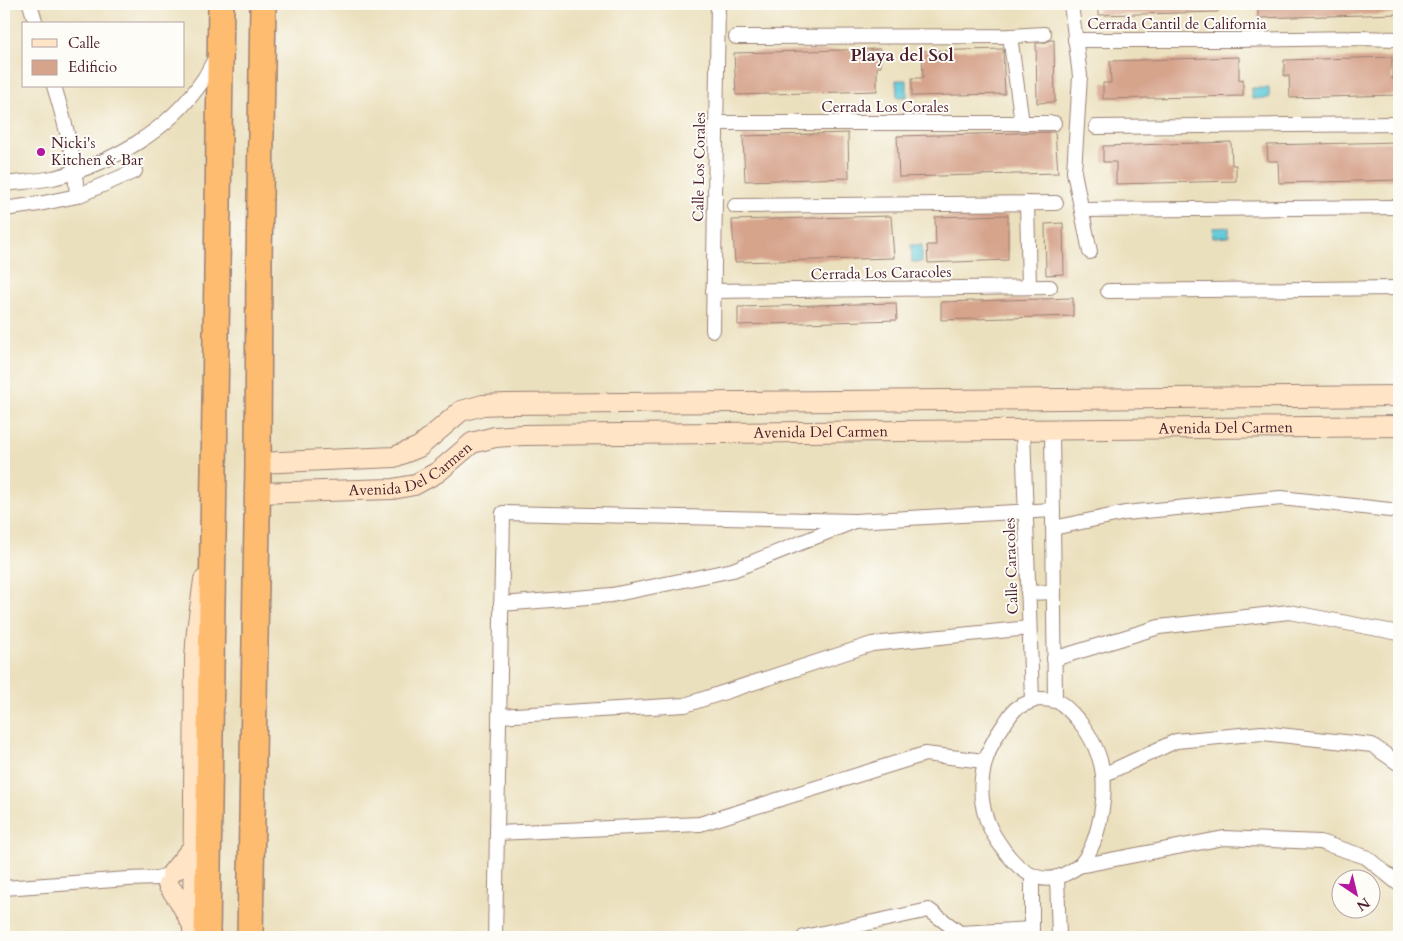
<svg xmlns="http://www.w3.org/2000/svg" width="1403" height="941" font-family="Cardo,serif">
<rect width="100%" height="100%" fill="#fdfcf7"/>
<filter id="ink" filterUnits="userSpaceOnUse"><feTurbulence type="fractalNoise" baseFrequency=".02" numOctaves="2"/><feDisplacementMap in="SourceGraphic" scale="10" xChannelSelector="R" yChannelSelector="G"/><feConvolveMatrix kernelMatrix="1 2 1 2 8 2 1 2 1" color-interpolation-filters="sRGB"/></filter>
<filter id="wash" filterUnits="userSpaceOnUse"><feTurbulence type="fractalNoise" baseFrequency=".0096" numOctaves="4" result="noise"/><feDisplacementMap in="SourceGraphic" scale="20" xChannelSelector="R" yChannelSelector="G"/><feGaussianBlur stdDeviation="1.12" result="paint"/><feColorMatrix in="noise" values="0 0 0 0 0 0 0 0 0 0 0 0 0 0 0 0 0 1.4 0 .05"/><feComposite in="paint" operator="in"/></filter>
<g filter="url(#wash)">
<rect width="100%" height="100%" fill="#ebe0bd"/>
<!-- water -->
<g fill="#5ec9d8" stroke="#547482">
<polygon points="896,80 907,80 907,97 897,97"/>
<polygon points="1252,88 1269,88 1269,98 1252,99"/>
<polygon points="1229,227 1229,237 1213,238 1212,228"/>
<polygon points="911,245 922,245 922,262 912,262"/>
</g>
<g id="blocks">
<!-- building -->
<g fill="#d6a38b">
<polygon points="1098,4 1218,4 1218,12 1098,15"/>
<polygon points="1258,4 1399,4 1399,14 1258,18"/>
<polygon points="1050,40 1054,40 1055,102 1037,103 1036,43 1045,43"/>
<polygon points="880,49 881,67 877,67 877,91 736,95 734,53"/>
<polygon points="1003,49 1005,94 912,96 912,78 923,78 922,51"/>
<polygon points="1239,57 1239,80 1243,79 1243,96 1103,99 1103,83 1111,83 1110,61"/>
<polygon points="1392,57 1392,79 1396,79 1396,95 1290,98 1289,76 1284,76 1284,60"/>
<polygon points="1055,132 1058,173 899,177 897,136"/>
<polygon points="848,133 849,178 745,181 743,136"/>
<polygon points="1231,142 1232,165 1236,165 1236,181 1116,184 1116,162 1103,162 1103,146"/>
<polygon points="1399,142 1399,180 1279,183 1278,161 1268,161 1267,145"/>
<polygon points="1008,215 1008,260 928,263 927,245 936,245 935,217"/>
<polygon points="891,216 894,258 735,262 732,220"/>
<polygon points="1063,223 1064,274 1046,275 1045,224"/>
<polygon points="1073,298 1073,316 941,320 941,302"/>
<polygon points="896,303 897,320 738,325 738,307"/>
</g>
</g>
</g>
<g filter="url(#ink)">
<use href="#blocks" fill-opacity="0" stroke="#9a8074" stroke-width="1"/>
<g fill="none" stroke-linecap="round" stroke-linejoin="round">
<defs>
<g id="street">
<polyline points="30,4 36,24"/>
<polyline points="1071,4 1080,76 1074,172 1090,252"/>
<polyline points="1010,36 1022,123"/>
<polyline points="736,37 1010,36 1044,34"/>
<polyline points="1075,40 1235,40 1357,38 1399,39"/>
<path d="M54,86C65,122 75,159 77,196"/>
<polyline points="716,123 1054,123"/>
<polyline points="1096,127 1399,124"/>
<path d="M4,184C20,182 37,181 53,178C111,164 169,131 203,80C208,73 211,65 216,57"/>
<polyline points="1027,203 1029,287"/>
<polyline points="735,206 1056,203"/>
<polyline points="4,209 39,204 77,196 135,171"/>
<polyline points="1082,210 1399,207"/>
<polyline points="713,291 1050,287"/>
<polyline points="1108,291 1399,288"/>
<polyline points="713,330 718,4"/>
<polyline points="1023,430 1032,701"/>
<polyline points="1052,430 1055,699"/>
<polyline points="1053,528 1125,513 1281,498 1399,511"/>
<polyline points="1028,593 1054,592"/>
<polyline points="501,604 612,595 733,570 850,523"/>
<polyline points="1054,659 1159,627 1289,612 1399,633"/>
<path d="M1037,699C1060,699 1063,703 1078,720C1091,735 1101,756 1103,775C1106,800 1098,846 1080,865C1076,868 1071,871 1067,873C1038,890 1014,866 999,843C973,806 977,762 1003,726C1007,721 1011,712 1017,708C1023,704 1031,702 1037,699Z"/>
<polyline points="499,716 685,705 872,644 1029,628"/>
<polyline points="1103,775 1176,741 1262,733 1372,745 1399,764"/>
<polyline points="497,833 700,824 925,754 984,761"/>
<polyline points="1079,866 1224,838 1320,842 1366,857 1399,884"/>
<polyline points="1032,876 1032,937"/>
<polyline points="1057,877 1059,937"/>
<polyline points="4,888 128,879 158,878 179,871"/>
<polyline points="960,933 1032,929"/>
<polyline points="495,937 503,513 855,521 1053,510"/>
<polyline points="804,937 929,910 960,933 960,937"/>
</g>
<g id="secondary">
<polyline points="258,463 394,457 419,447 461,411 483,405 506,404 1399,396"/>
<path id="s1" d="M257,493L393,489L414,485L438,472L472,443L495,437L523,435L1399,426"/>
<polyline points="172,873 194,846"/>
<polyline points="168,885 179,900 191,922"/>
<polyline points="193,937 195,659 197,630 204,580"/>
</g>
<g id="highway">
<polyline points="207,937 221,4"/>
<polyline points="250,937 258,463 259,261 263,4"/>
</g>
</defs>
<!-- street casing -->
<use href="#street" stroke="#9a8074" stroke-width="16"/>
<!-- secondary casing -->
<use href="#secondary" stroke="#9a8074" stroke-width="22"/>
<!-- highway casing -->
<use href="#highway" stroke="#9a8074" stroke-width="28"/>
<!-- street -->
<use href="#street" stroke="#fff" stroke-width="14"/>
<!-- secondary -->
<use href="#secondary" stroke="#ffe4c6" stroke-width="20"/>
<!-- highway -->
<use href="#highway" stroke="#febc70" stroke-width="25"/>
</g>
</g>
<!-- markers -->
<circle fill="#b5179e" stroke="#fdfcf7" stroke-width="2" cx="41" cy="152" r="5"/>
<g text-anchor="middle" stroke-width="4" stroke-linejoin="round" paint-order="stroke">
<!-- street labels -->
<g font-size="15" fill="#4a1f2b" stroke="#fdfcf7">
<text x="1177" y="29">Cerrada Cantil de California</text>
<text x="885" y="112">Cerrada Los Corales</text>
<text transform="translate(699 167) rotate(-89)" y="5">Calle Los Corales</text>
<text transform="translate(881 273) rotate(-1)" y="5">Cerrada Los Caracoles</text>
<text dy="5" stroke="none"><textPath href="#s1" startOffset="984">Avenida Del Carmen</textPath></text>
<text dy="5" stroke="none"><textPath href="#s1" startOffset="579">Avenida Del Carmen</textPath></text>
<text dy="5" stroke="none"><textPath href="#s1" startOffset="159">Avenida Del Carmen</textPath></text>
<text transform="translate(1011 566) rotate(-92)" y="5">Calle Caracoles</text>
</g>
<!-- poi labels -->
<g font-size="15" fill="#4a1f2b" stroke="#fdfcf7" text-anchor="start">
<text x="51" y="148">Nicki's<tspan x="51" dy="17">Kitchen &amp; Bar</tspan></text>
</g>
<!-- quarter labels -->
<g font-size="18" font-weight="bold" fill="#4a1f2b" stroke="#fdfcf7">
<text x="902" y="61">Playa del Sol</text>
</g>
</g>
<!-- margin -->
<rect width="1403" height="941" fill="none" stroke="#fdfcf7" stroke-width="20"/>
<!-- legend -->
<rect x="22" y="22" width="162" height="65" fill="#fdfcf7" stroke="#b5a4a5"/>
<rect x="32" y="39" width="25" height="8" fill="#ffe4c6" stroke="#b5a4a5"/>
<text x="68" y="48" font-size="15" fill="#4a1f2b">Calle</text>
<rect x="32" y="60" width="25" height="15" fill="#d6a38b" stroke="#b5a4a5"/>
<text x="68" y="72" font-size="15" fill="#4a1f2b">Edificio</text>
<!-- north arrow -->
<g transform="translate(1356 894) rotate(145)"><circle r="24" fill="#fdfcf7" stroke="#b5a4a5"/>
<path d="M0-4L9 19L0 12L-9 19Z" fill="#b5179e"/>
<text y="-8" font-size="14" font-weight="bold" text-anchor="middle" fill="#4a1f2b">N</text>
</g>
</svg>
